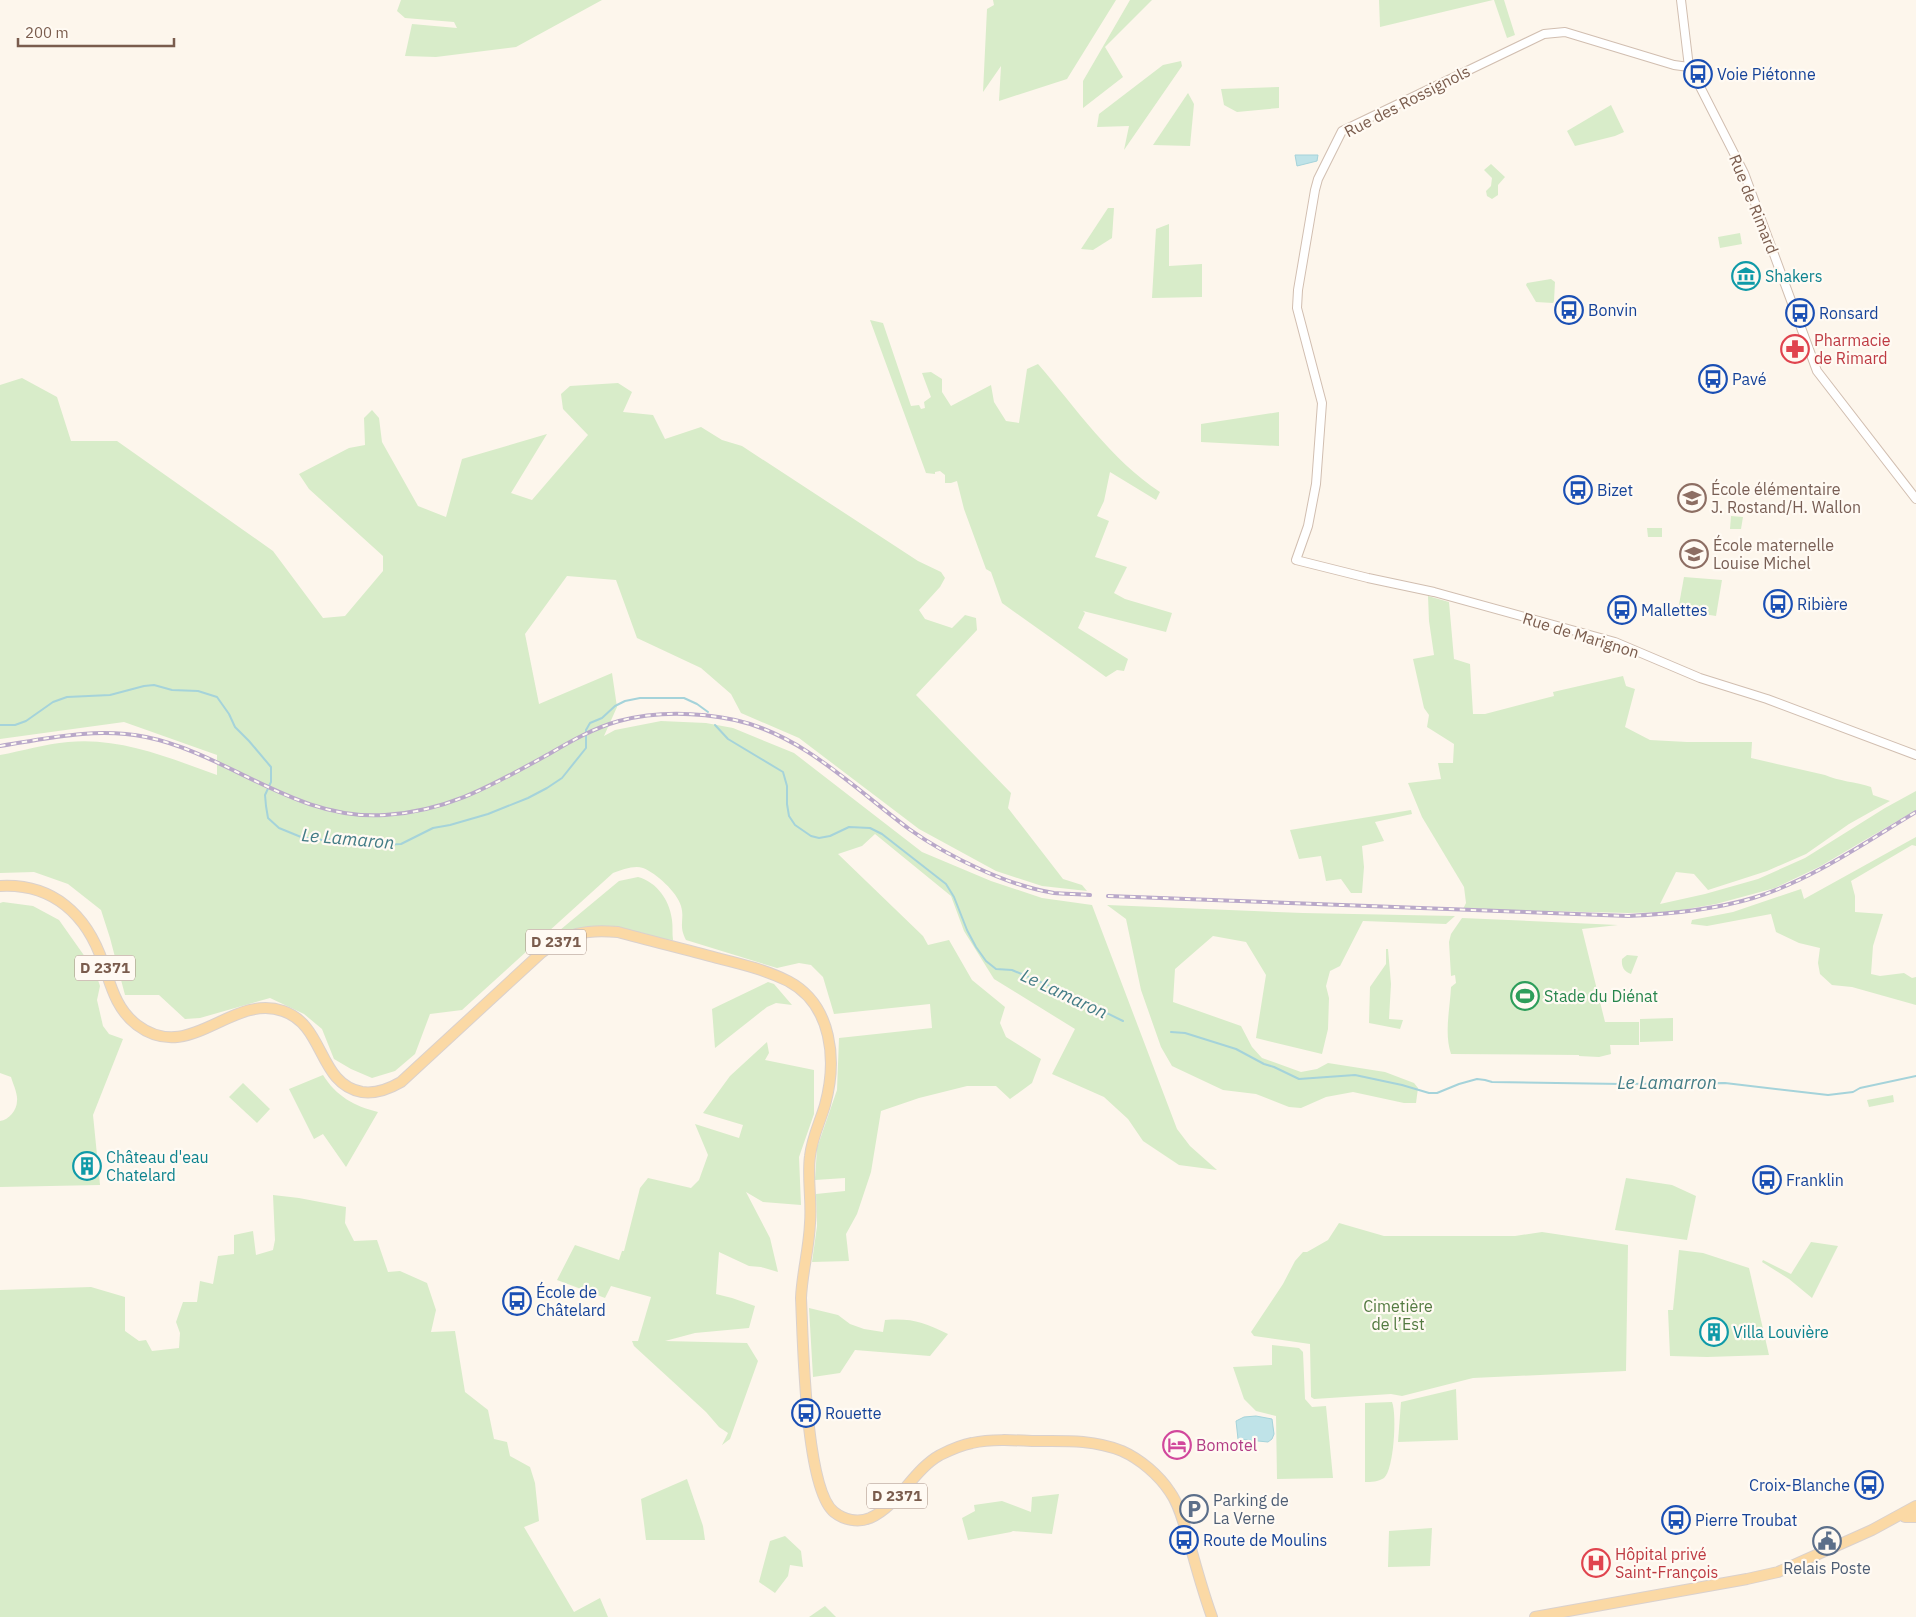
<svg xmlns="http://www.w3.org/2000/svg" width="1916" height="1617" font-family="'IBM Plex Sans',sans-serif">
<rect width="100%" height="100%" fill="#fdf6ec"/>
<!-- green -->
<g fill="#d8ecc9">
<polygon points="401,0 602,0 516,47 436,57 405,56 412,24 457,28 454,22 405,18 397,11"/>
<polygon points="993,0 1116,0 1067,79 999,101 1001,66 983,92 987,9 994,5"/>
<polygon points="1130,0 1152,0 1105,47 1123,77 1083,108 1083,81"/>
<polygon points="1379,0 1493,0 1380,27"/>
<polygon points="1494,0 1504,0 1515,35 1507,38"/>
<polygon points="1181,61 1182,66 1124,150 1129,126 1097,127 1099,114 1163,65"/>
<polygon points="1279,87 1279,108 1237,112 1224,105 1221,89"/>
<polygon points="1188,93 1194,104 1190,146 1153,145"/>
<polygon points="1611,105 1624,132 1615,136 1575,146 1567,131"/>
<polygon points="1491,164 1505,177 1498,185 1498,195 1492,199 1487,196 1486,191 1491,186 1492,178 1484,170"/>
<polygon points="1108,208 1114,208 1112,238 1093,250 1081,249"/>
<polygon points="1169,224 1169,266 1202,264 1202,297 1152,298 1156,229"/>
<polygon points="1740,233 1742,244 1720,248 1718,237"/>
<polygon points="1551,279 1555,282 1554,301 1553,303 1536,302 1526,285 1527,283"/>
<path d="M870,320L883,323L911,406L919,405L921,409L925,408L924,402L931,397L922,373L931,372L942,379V392L951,406L991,385L994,402L1006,421L1019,423L1027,369L1038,364C1076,408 1111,460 1160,492L1156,500L1110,472L1104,501L1097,516L1109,521L1095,557L1127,567L1114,593L1125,599L1172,613L1166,632L1083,611L1085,613L1078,628L1128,659L1124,671L1117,670L1106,677L1002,603L991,572L986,569L964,509L957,481L951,483H945V475L940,471L935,472V474L926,473Z"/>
<path d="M22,378L57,397L71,441H117L273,551L323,618L345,616L383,571V556L309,489L299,474L349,448L365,445L364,418L372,410L379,418L382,442L418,506L446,517L462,459L547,434L511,493L532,500L588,435L563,409L561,394L570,386L618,383L632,392L623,412L653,415L665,439L701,427L722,440L742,446L918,561L941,572L945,578L940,587L919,610L925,619L952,628L965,615L976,618L977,630L916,695L1011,793L1008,808L1063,879L1082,885L1087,891L1042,886L996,871L919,829L799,738L741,713L731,694L701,668L637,638L616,580L567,576L525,634L539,704L612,673L617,707L604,736L615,730L661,721L706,723L733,728L794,753L922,852L991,881L1042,898L1092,905L1177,1129L1190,1146L1217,1170L1179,1165L1143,1141L1128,1119L1104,1097L1052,1074L1075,1029L994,979L964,931L951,896L875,834L862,846L838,854L923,936L928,945L949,940L972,980L1005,1007L1000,1023L1006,1037L1041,1059L1032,1083L1010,1099L996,1086H967L919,1098L881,1111L871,1172L857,1214L846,1234L849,1261L812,1262L817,1226L816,1194L845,1191V1178L815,1180L817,1148L837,1090L839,1038L932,1028L930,1004L834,1014L823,977L811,965L799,963L777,968L686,940C678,925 685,920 681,906C677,892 656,873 643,868C634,865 622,870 613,873L462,1010L430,1014L415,1054L395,1071L372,1078L351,1069L334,1059L322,1029L304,1014L270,998L200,1018L185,1019L159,995H125L110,938L101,910L68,884L34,872L0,873V755C22,751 45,744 68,742C121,737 169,758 217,775V755L124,722L0,739V385Z"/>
<polygon points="1279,412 1279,446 1201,442 1201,424"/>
<polygon points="1731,516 1743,517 1741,529 1730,529"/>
<polygon points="1647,528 1662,528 1662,537 1648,537"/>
<polygon points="1684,577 1722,580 1716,616 1678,610"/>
<path d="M1428,596L1449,602L1454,659L1470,664L1473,714H1485L1554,696L1553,692L1623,676L1626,686L1635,689L1625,727L1650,740L1687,742H1752L1751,758L1825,775C1838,781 1856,782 1871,787L1873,795L1890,801L1849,824L1806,854L1767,871L1708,890L1694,874L1676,872L1660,904L1705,894L1758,879L1805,858L1885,808L1916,791V810L1819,867L1775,888L1716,904L1670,912L1628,913L1463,909L1466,903L1464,887L1422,817L1408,783L1441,779L1438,763H1453L1454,744L1427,727L1429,715L1424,708L1413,659L1434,655L1429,621Z"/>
<polygon points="1411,810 1412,814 1375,822 1384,841 1362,846 1364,867 1362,893 1351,893 1341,879 1326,881 1321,856 1299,859 1290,830"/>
<polygon points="1916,837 1916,846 1912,845 1851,881 1855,896 1855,912 1883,914 1873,946 1871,974 1880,976 1904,973 1912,978 1916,977 1916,1005 1852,987 1832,985 1820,974 1818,963 1820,948 1799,943 1776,932 1771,914 1707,926 1691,924 1692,920 1733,912 1801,889 1804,899"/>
<path d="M638,877C657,882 670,901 672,920C673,927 672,933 673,940C663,940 652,936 643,933C604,924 582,923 546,944L548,940L619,881Z"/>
<path d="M3,902L33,906L59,920L95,971L100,986L97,1000L103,1026L109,1034L123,1039L93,1115L100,1185L0,1187V1121C9,1120 17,1110 17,1101C18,1094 13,1084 11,1077L0,1073V903Z"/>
<polygon points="1107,905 1303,913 1455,916 1446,924 1363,921 1340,966 1330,971 1326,986 1329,998 1328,1029 1322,1054 1256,1038 1266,975 1246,942 1213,936 1175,969 1173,1002 1241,1026 1252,1047 1262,1058 1301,1072 1317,1069 1328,1063 1385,1072 1414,1083 1418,1088 1416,1103 1404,1103 1353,1092 1326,1097 1301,1108 1289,1107 1256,1094 1223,1090 1172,1066 1161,1047 1141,990 1126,919"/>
<path d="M1462,918L1618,925L1582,929L1605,1022H1639V1045H1610L1611,1054L1599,1057L1579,1056V1055L1451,1054C1444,1033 1450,1009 1451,987L1456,983L1455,975L1451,976L1449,942L1451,934Z"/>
<polygon points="1386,949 1388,949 1391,984 1389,1019 1403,1020 1400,1029 1369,1023 1370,987 1386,964"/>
<path d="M1627,955L1638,956L1631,974C1624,972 1621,966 1622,959Z"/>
<polygon points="768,982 774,984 792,1005 776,1003 767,1007 715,1048 712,1009"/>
<polygon points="1673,1018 1673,1041 1640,1042 1640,1019"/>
<polygon points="767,1042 769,1053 765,1060 814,1070 814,1114 799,1157 801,1205 763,1202 746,1192 770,1238 778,1272 761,1267 749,1266 719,1252 716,1294 732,1298 755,1306 749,1328 695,1333 665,1341 747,1343 758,1361 730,1439 722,1445 728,1433 719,1427 706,1412 634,1346 632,1341 638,1341 651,1297 611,1286 605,1298 557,1280 575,1245 619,1260 622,1251 624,1251 640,1188 648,1178 691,1188 699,1180 708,1155 695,1124 739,1138 743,1125 703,1113 730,1076"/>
<path d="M323,1075C336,1096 354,1106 378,1112L346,1167L323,1134L314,1139L289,1089Z"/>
<polygon points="243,1083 270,1109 257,1123 229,1097"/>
<polygon points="1893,1095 1894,1102 1869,1107 1867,1100"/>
<polygon points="1626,1178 1672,1185 1696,1196 1687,1240 1615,1230"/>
<polygon points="273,1195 299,1198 346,1207 345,1223 354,1241 377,1240 388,1272 400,1271 427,1283 436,1310 431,1332 455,1331 465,1392 488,1410 494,1439 507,1442 510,1456 530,1467 535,1483 539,1521 524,1527 574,1612 600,1598 608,1617 0,1617 0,1290 91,1287 125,1297 125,1331 139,1341 146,1340 152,1351 179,1348 180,1333 176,1322 183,1302 197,1302 200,1281 213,1284 218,1256 234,1254 234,1235 253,1231 256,1255 273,1250 275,1240"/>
<polygon points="1339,1223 1384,1236 1515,1236 1542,1232 1628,1245 1626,1371 1473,1378 1402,1396 1391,1394 1314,1399 1311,1397 1310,1344 1254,1336 1251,1332 1283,1284 1295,1261 1303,1252 1307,1252 1328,1240"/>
<polygon points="1811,1242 1838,1246 1812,1298 1789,1279 1762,1262 1763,1260 1791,1274"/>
<polygon points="1679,1250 1703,1253 1749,1268 1769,1355 1707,1357 1670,1356 1668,1310 1673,1310"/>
<path d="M809,1308L838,1315L850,1324L864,1329L883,1332L885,1320C912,1318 923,1322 948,1334L930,1356L855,1350L840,1373L813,1377Z"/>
<polygon points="1272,1345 1299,1348 1303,1352 1305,1399 1312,1407 1326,1406 1333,1478 1277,1479 1276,1416 1256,1411 1244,1399 1233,1367 1272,1365"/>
<polygon points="1456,1389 1458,1440 1398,1442 1401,1402"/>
<path d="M1392,1402C1397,1414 1394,1469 1384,1478C1378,1482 1371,1482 1365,1482V1403Z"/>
<polygon points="687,1479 703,1526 705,1540 646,1540 641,1499"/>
<polygon points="1059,1494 1052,1534 1013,1531 1011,1532 968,1540 962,1518 975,1511 974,1505 1002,1501 1031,1512 1032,1497"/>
<polygon points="1432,1528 1430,1566 1388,1567 1389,1531"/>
<polygon points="785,1536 801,1551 803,1567 790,1565 788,1576 775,1593 759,1582 770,1541"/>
<polygon points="825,1606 836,1617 809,1617"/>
</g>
<!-- water -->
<g fill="#bfe3e8" stroke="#a5d3da">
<polygon points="1295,155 1318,155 1317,161 1297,166"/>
<polygon points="1256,1416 1272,1419 1274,1434 1272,1439 1268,1442 1238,1439 1236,1421 1244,1417"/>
</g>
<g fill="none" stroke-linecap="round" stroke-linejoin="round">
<!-- stream -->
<g stroke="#a5d3da" stroke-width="2">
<polyline points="0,725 15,725 26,721 53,702 67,697 110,695 144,686 154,685 172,690 198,691 217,697 229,714 235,727 249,741 271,767 271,782 265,795 266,806 268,818 279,828 301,837 322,840 353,837 384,845 401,844 433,828 450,825 488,814 528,798 547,788 562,778 586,748 586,730 590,723 602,718 615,706 625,701 640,698 684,698 697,704 708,712"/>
<polyline points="715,725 728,739 783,772 787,786 787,804 789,816 795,825 811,836 819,838 830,836 849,827 870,828 882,834 946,884 954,897 967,930 976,947 986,961 996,969 1012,970 1066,993 1123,1021"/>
<polyline points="1171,1032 1185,1033 1236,1049 1264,1064 1274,1067 1299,1079 1355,1075 1402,1085 1429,1093 1437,1093 1459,1084 1477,1079 1485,1080 1492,1082 1622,1084 1725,1083 1828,1095 1853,1092 1860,1088 1916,1076"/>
</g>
<defs>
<g id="tertiary">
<polyline points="1681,0 1689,67 1692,71 1744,173 1817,371 1916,499"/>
<polyline points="1689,67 1674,65 1565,32 1544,34 1342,131 1318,179 1315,190 1298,290 1297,308 1322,403 1316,484 1308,526 1296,560 1368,578 1434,592 1615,642 1700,678 1767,699 1916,755"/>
</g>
<g id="primary">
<path d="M0,886C53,883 87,915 103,963C111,986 116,1009 137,1025C190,1065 231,993 283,1011C325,1025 318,1084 362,1092C376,1094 389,1089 401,1082L541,953C567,933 586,929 618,932C651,941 684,949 717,958C741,964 766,970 788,981C833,1005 837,1061 825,1105C820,1122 812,1138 810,1156C807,1178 812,1201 810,1223C809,1249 802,1273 801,1298C803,1339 805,1489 834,1512C844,1520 858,1523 870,1518C899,1505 913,1470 940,1455C950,1450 961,1445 972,1443C991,1439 1012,1440 1032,1441C1062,1441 1093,1439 1122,1451C1140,1459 1159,1475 1170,1492C1180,1506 1184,1525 1189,1541C1196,1567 1203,1592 1212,1617"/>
<polyline points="1905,1517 1916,1517"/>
<polyline points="1535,1617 1747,1579 1778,1572 1872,1530 1916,1506"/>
</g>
</defs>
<!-- tertiary casing -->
<use href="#tertiary" stroke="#d1beb0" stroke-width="10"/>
<!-- primary casing -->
<use href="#primary" stroke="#dad1cd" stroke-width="12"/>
<!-- tertiary -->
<use href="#tertiary" stroke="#fff" stroke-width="8"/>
<!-- primary -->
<use href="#primary" stroke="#fbd9a5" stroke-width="10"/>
<defs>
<g id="rail">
<path d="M0,746C49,738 97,727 146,737C229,754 295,821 385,815C450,811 494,784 549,754C571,741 594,728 619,721C657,711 696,712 735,720C803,735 855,789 909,829C947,856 1008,886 1054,893C1066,894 1078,894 1090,895"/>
<path d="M1108,896L1628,916C1671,914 1713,910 1753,898C1812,880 1864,843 1916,812"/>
</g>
</defs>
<!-- rail casing -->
<use href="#rail" stroke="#b9a8c9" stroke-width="4"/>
<!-- rail -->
<use href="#rail" stroke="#fffaf3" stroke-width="2" stroke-dasharray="5.5" stroke-linecap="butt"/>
</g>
<!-- icons -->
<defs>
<symbol id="bus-ring" viewBox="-11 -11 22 22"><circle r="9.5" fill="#fffaf3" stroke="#1a4fb4" stroke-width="1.5"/><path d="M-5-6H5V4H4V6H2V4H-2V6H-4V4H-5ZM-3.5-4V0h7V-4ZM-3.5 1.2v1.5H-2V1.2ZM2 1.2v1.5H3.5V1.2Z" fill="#1a4fb4"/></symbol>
<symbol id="museum-ring" viewBox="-11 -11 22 22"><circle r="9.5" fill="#fffaf3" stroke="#0f9aa8" stroke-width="1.5"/><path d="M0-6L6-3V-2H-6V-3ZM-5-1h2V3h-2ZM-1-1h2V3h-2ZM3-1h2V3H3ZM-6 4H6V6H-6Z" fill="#0f9aa8"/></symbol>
<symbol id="pharmacy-ring" viewBox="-11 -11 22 22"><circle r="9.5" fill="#fffaf3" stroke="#e0444e" stroke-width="1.5"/><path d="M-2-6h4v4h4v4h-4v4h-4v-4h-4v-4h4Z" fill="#e0444e"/></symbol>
<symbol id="school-ring" viewBox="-11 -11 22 22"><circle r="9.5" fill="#fffaf3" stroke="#8d6e63" stroke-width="1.5"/><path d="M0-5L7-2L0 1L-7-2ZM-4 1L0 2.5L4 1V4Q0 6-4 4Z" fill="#8d6e63"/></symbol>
<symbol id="stadium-ring" viewBox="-11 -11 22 22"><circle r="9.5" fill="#fffaf3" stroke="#2e9e5b" stroke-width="1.5"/><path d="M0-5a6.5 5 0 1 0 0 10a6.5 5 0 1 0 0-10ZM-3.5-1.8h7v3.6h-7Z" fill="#2e9e5b"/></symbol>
<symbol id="building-ring" viewBox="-11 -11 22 22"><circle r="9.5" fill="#fffaf3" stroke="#0f9aa8" stroke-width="1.5"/><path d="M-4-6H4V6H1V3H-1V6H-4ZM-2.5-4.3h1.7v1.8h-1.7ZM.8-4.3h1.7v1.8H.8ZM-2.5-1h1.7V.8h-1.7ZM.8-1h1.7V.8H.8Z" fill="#0f9aa8"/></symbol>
<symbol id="hotel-ring" viewBox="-11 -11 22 22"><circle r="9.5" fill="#fffaf3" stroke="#d1479c" stroke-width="1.5"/><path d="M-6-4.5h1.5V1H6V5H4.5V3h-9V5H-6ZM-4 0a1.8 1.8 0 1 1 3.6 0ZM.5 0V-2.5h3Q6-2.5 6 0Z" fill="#d1479c"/></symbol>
<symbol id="parking-ring" viewBox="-11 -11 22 22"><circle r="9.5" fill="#fffaf3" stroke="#5c6f8a" stroke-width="1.5"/><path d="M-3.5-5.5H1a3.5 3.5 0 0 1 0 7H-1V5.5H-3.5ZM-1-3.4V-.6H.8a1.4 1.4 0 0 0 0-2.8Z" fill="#5c6f8a"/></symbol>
<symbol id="civic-ring" viewBox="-11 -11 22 22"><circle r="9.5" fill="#fffaf3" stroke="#5c6f8a" stroke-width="1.5"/><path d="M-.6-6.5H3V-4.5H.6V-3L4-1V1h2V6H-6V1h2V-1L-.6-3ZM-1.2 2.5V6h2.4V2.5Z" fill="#5c6f8a"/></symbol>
<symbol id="hospital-ring" viewBox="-11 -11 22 22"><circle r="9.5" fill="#fffaf3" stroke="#e0444e" stroke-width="1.5"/><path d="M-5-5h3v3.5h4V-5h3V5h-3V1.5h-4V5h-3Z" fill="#e0444e"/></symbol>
</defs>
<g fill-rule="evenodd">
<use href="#bus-ring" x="1682" y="58" width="32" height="32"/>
<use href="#museum-ring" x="1730" y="260" width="32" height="32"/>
<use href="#bus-ring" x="1553" y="294" width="32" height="32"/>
<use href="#bus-ring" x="1784" y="297" width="32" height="32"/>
<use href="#pharmacy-ring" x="1779" y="333" width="32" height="32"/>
<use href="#bus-ring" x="1697" y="363" width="32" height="32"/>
<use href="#bus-ring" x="1562" y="474" width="32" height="32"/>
<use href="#school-ring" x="1676" y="482" width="32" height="32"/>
<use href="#school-ring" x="1678" y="538" width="32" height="32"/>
<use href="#bus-ring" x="1762" y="588" width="32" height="32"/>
<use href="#bus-ring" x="1606" y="594" width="32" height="32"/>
<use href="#stadium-ring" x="1509" y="980" width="32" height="32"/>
<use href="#building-ring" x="71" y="1150" width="32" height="32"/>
<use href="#bus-ring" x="1751" y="1164" width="32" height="32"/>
<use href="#bus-ring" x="501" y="1285" width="32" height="32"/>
<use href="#building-ring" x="1698" y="1316" width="32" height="32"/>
<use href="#bus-ring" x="790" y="1397" width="32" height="32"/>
<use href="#hotel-ring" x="1161" y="1429" width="32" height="32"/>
<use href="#bus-ring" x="1853" y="1469" width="32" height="32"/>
<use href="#parking-ring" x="1178" y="1493" width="32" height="32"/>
<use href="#bus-ring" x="1660" y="1504" width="32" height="32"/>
<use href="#bus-ring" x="1168" y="1524" width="32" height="32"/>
<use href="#civic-ring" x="1811" y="1525" width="32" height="32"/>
<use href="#hospital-ring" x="1580" y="1547" width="32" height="32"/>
</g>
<g text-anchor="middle" stroke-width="4.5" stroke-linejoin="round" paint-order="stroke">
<!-- shield labels -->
<g fill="#fffaf3" stroke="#a28b7f" stroke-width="1">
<rect x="526" y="929.5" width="60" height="25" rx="4"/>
<rect x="75" y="955.5" width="60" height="25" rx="4"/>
<rect x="867" y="1483.5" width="60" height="25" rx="4"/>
</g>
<g font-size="15" font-weight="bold" fill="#7a5c4d">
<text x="556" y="947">D 2371</text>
<text x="105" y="973">D 2371</text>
<text x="897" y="1501">D 2371</text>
</g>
<!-- transit labels -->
<g font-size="16" fill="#164399" stroke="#fffaf3" text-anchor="start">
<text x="1717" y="80">Voie Piétonne</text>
<text x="1588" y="316">Bonvin</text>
<text x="1819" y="319">Ronsard</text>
<text x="1732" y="385">Pavé</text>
<text x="1597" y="496">Bizet</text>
<text x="1797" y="610">Ribière</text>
<text x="1641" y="616">Mallettes</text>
<text x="1786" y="1186">Franklin</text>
<text x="536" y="1298">École de<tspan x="536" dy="18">Châtelard</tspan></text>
<text x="825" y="1419">Rouette</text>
<text x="1850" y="1491" text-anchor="end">Croix-Blanche</text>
<text x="1695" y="1526">Pierre Troubat</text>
<text x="1203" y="1546">Route de Moulins</text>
</g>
<!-- street labels -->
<g font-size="16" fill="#7a5c4d" stroke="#fffaf3">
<text transform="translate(1407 101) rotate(-27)" y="6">Rue des Rossignols</text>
<text transform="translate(1754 204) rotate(68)" y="6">Rue de Rimard</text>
<text transform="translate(1581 635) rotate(17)" y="6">Rue de Marignon</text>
</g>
<!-- culture labels -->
<g font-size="16" fill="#0d838f" stroke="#fffaf3" text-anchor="start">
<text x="1765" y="282">Shakers</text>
<text x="106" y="1163">Château d'eau<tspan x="106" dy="18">Chatelard</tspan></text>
<text x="1733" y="1338">Villa Louvière</text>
</g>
<!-- health labels -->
<g font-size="16" fill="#be3a42" stroke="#fffaf3" text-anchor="start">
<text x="1814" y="346">Pharmacie<tspan x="1814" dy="18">de Rimard</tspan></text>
<text x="1615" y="1560">Hôpital privé<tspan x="1615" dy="18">Saint-François</tspan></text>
</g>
<!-- education labels -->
<g font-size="16" fill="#785e54" stroke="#fffaf3" text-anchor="start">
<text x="1711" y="495">École élémentaire<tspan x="1711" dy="18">J. Rostand/H. Wallon</tspan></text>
<text x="1713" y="551">École maternelle<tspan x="1713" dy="18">Louise Michel</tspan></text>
</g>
<!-- leisure labels -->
<g font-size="16" fill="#27864d" stroke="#fffaf3" text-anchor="start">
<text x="1544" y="1002">Stade du Diénat</text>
</g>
<!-- park labels -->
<g font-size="16" fill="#537a41" stroke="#fffaf3">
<text x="1398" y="1312">Cimetière<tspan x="1398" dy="18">de l’Est</tspan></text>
</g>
<!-- hotel labels -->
<g font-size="16" fill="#b23c85" stroke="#fffaf3" text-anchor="start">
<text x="1196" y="1451">Bomotel</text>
</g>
<!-- service labels -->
<g font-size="16" fill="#4e5e75" stroke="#fffaf3" text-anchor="start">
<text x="1213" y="1506">Parking de<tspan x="1213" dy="18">La Verne</tspan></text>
<text x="1827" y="1574" text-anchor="middle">Relais Poste</text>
</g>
<!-- water labels -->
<g font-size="18" font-style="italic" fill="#437c86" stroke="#fffaf3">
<text transform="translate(348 839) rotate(5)" y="6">Le Lamaron</text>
<text transform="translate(1064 994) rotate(25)" y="6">Le Lamaron</text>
<text x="1667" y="1089">Le Lamarron</text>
</g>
</g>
<!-- scale -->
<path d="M18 38v8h156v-8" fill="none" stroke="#7a5c4d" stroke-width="2.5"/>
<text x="25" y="38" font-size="15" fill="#7a5c4d" stroke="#fffaf3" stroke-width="4" paint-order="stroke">200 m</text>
</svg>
